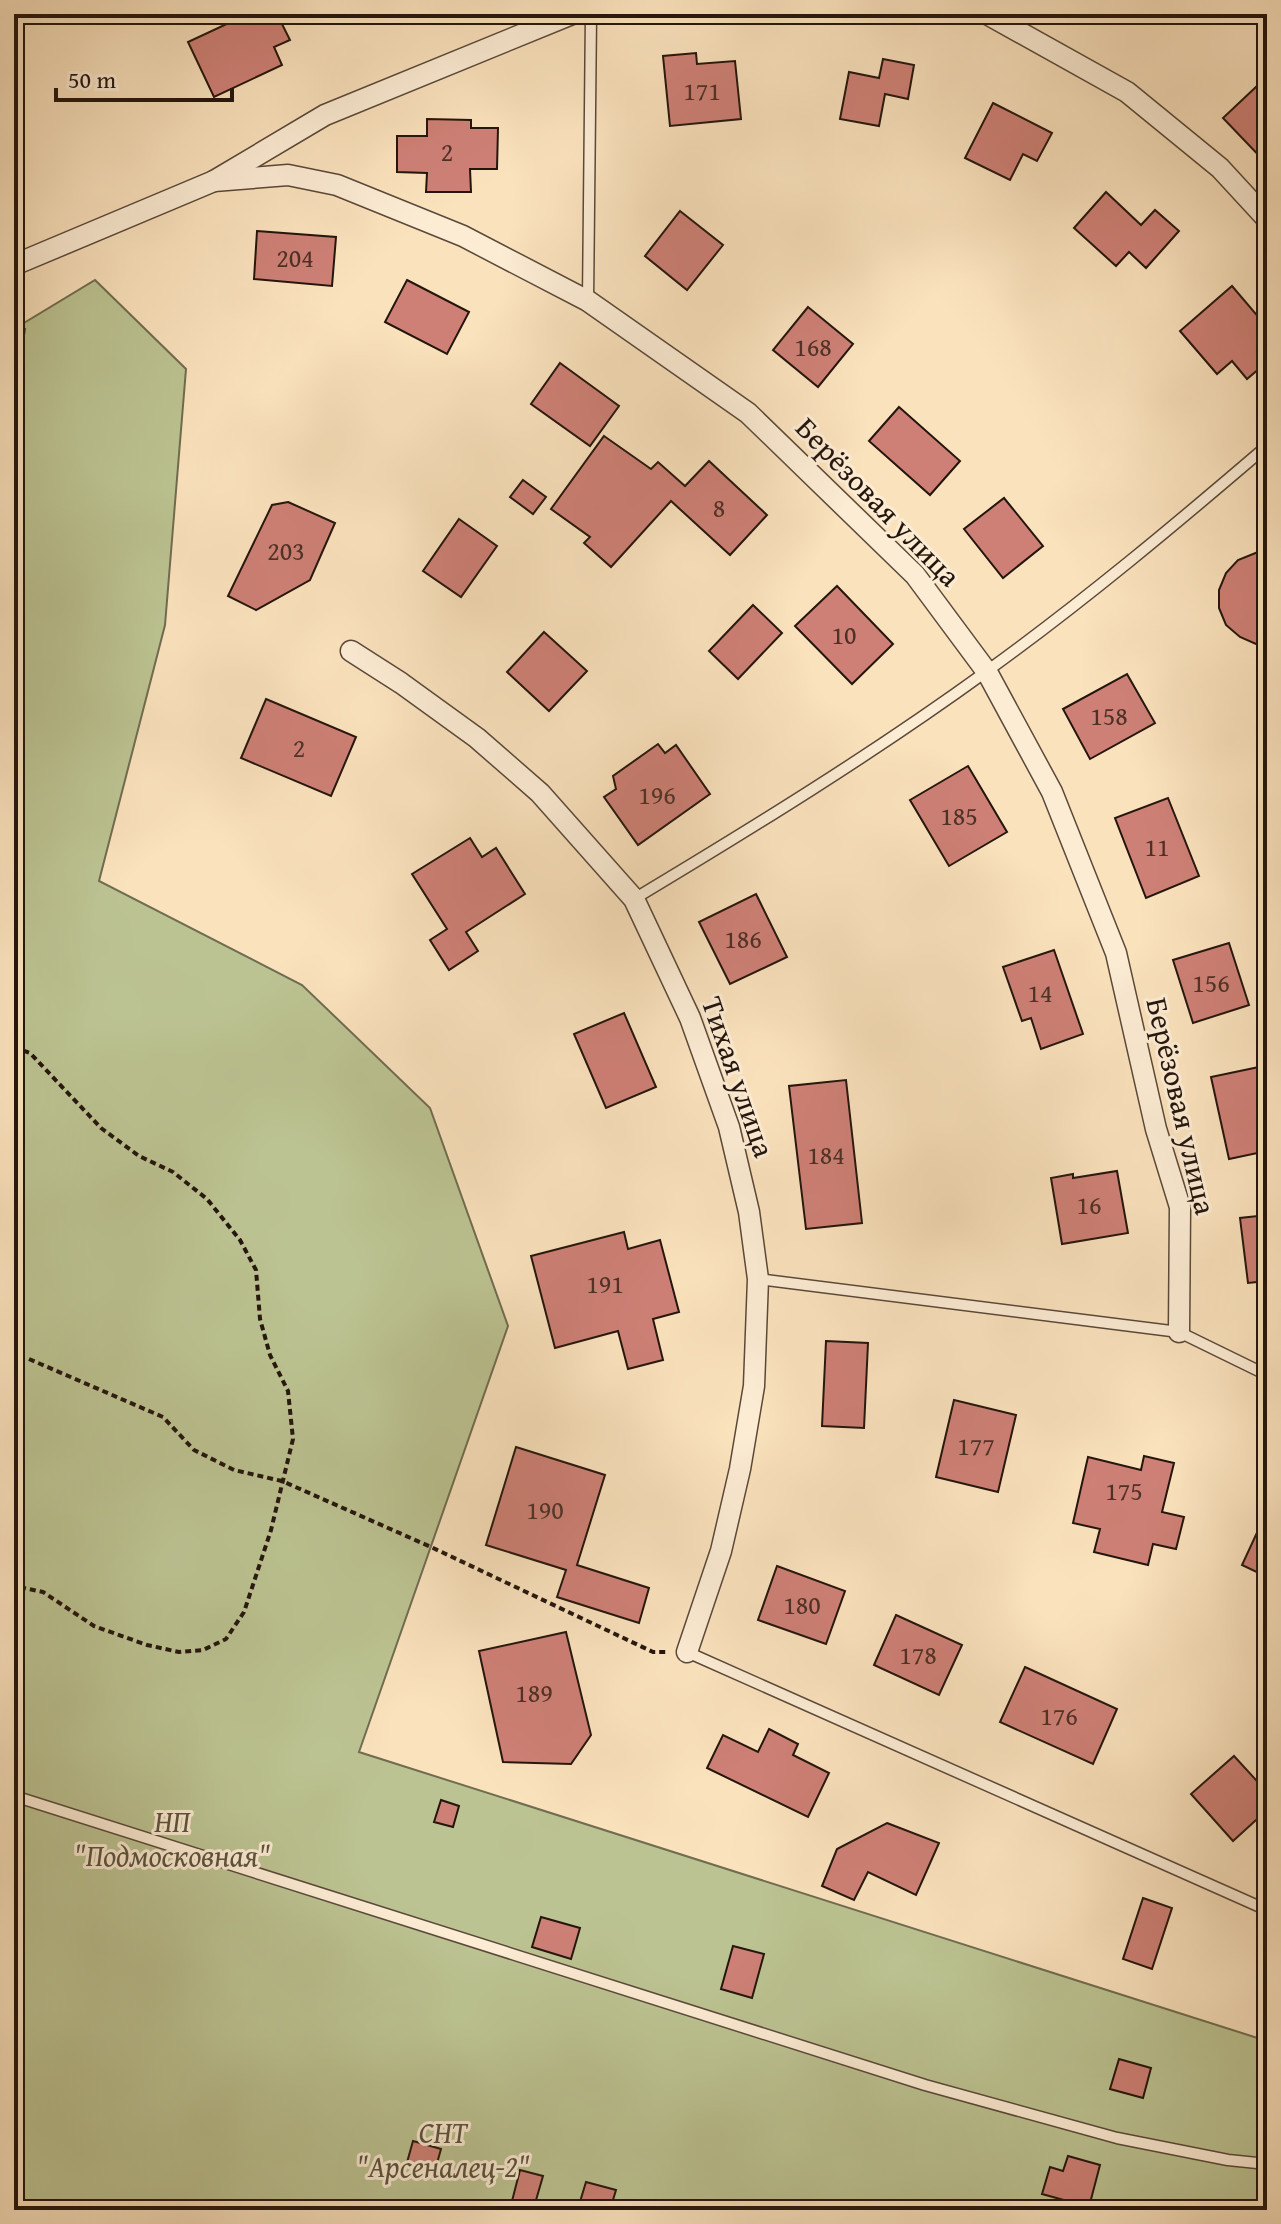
<svg xmlns="http://www.w3.org/2000/svg" width="1281" height="2224" font-family="'Gentium Book Plus',serif">
<rect width="100%" height="100%" fill="#fae2bd"/>
<filter id="stains"><feTurbulence type="fractalNoise" baseFrequency=".0025" numOctaves="4"/><feColorMatrix values="0 0 0 0 .2 0 0 0 0 .09 0 0 0 0 .02 0 0 0 .5 -.17"/></filter>
<radialGradient id="worn" r=".72"><stop offset=".6" stop-color="#630" stop-opacity="0"/><stop offset="1" stop-color="#630" stop-opacity=".3"/></radialGradient>
<!-- green -->
<polygon fill="#bcc392" stroke="#706c50" stroke-width="2" points="95,280 186,369 165,625 99,881 302,985 430,1108 508,1326 359,1752 1267,2041 1267,2210 14,2210 14,329"/>
<!-- building -->
<g fill="#ce8076" stroke="#24150d" stroke-width="2">
<polygon points="248,14 277,14 290,40 274,47 282,65 214,97 188,42"/>
<polygon points="696,53 697,64 735,61 741,119 670,126 663,56"/>
<polygon points="883,59 914,65 908,99 885,94 879,126 840,119 849,72 879,78"/>
<polygon points="1257,86 1267,97 1267,164 1223,118"/>
<polygon points="993,103 1052,133 1037,161 1023,154 1010,180 965,158"/>
<polygon points="427,119 471,120 471,128 498,128 497,169 470,169 471,192 426,192 427,173 397,172 397,136 427,136"/>
<polygon points="1106,192 1141,225 1155,210 1179,231 1146,268 1129,252 1116,266 1074,228"/>
<polygon points="680,211 723,245 687,290 645,256"/>
<polygon points="257,231 336,237 332,286 254,279"/>
<polygon points="407,280 469,312 447,354 385,322"/>
<polygon points="1232,286 1267,327 1267,362 1247,379 1232,361 1217,374 1180,331"/>
<polygon points="808,307 853,344 818,387 773,350"/>
<polygon points="560,363 619,406 590,446 531,404"/>
<polygon points="899,407 960,461 930,495 869,441"/>
<polygon points="604,436 651,469 658,462 685,486 709,461 767,515 730,555 671,501 611,567 584,543 590,537 551,509"/>
<polygon points="523,480 546,497 533,514 510,497"/>
<polygon points="1004,498 1043,546 1003,578 964,529"/>
<polygon points="288,502 335,523 310,580 256,610 228,596 272,505"/>
<polygon points="459,519 497,546 461,597 423,571"/>
<polygon points="1263,550 1267,585 1267,644 1256,644 1240,637 1226,625 1219,608 1219,590 1226,573 1238,560"/>
<polygon points="837,586 893,644 852,684 795,626"/>
<polygon points="753,605 782,633 738,679 709,651"/>
<polygon points="544,632 587,671 549,711 507,672"/>
<polygon points="1127,674 1155,723 1090,759 1063,709"/>
<polygon points="266,699 356,737 331,796 241,758"/>
<polygon points="658,744 665,753 676,745 710,794 638,845 604,797 616,789 613,776"/>
<polygon points="968,766 1007,832 949,866 910,800"/>
<polygon points="1168,798 1199,876 1146,898 1115,818"/>
<polygon points="470,838 482,857 496,848 525,894 466,932 478,951 449,970 430,940 447,929 412,874"/>
<polygon points="756,894 787,957 730,984 699,922"/>
<polygon points="1229,943 1249,1005 1193,1023 1173,960"/>
<polygon points="1054,950 1083,1034 1041,1049 1031,1018 1022,1021 1003,967"/>
<polygon points="624,1013 656,1087 606,1108 574,1034"/>
<polygon points="1259,1067 1267,1104 1267,1151 1229,1159 1211,1077"/>
<polygon points="846,1080 862,1223 806,1229 789,1086"/>
<polygon points="1117,1171 1128,1233 1062,1244 1051,1178 1073,1174 1073,1178"/>
<polygon points="1267,1215 1267,1281 1248,1283 1240,1218"/>
<polygon points="624,1232 628,1249 660,1240 679,1312 653,1319 663,1360 628,1369 618,1331 555,1348 531,1256"/>
<polygon points="826,1341 868,1343 864,1428 822,1426"/>
<polygon points="954,1400 1016,1415 998,1492 936,1477"/>
<polygon points="516,1447 605,1475 577,1565 649,1588 639,1623 557,1597 566,1570 486,1545"/>
<polygon points="1144,1456 1174,1463 1162,1512 1184,1517 1176,1549 1153,1544 1148,1565 1094,1552 1100,1529 1073,1523 1088,1457 1141,1470"/>
<polygon points="1267,1511 1267,1577 1242,1565"/>
<polygon points="777,1566 845,1591 826,1644 758,1620"/>
<polygon points="896,1615 962,1645 939,1695 874,1665"/>
<polygon points="566,1632 591,1735 571,1764 503,1762 479,1651"/>
<polygon points="1025,1667 1117,1709 1093,1764 1000,1722"/>
<polygon points="769,1729 798,1744 793,1755 829,1773 808,1817 707,1768 723,1735 758,1752"/>
<polygon points="1234,1756 1267,1792 1267,1810 1233,1841 1191,1794"/>
<polygon points="441,1800 459,1806 453,1827 434,1822"/>
<polygon points="887,1823 939,1843 916,1895 868,1872 854,1900 822,1886 837,1849"/>
<polygon points="1143,1898 1172,1908 1152,1969 1123,1959"/>
<polygon points="541,1917 580,1928 571,1959 532,1947"/>
<polygon points="733,1946 764,1954 752,1998 721,1989"/>
<polygon points="1119,2059 1151,2068 1143,2098 1110,2089"/>
<polygon points="413,2141 441,2149 434,2174 406,2166"/>
<polygon points="1068,2156 1100,2165 1089,2207 1042,2194 1050,2167 1063,2171"/>
<polygon points="520,2170 543,2176 534,2207 512,2201"/>
<polygon points="586,2182 616,2190 610,2210 594,2210 579,2205"/>
</g>
<g fill="none" stroke-linecap="round" stroke-linejoin="round">
<defs>
<g id="lane">
<polyline points="588,301 591,14"/>
<path d="M634,899C754,827 874,753 987,671C1084,601 1176,524 1267,446"/>
<polyline points="758,1279 1179,1332 1267,1375"/>
<polyline points="687,1652 1267,1910"/>
<polyline points="14,1796 925,2085 1117,2138 1228,2160 1267,2164"/>
</g>
<g id="street">
<polyline points="987,14 1127,92 1220,168 1267,219"/>
<polyline points="214,181 288,175 337,185 463,236 588,301 748,413 915,575 987,672 1052,792 1116,953 1156,1129 1180,1207 1179,1332"/>
<polyline points="14,265 214,181 325,115 572,14"/>
<polyline points="351,651 401,683 477,738 540,793 634,899 690,1018 729,1127 749,1212 758,1279 754,1386 740,1469 721,1551 687,1652"/>
</g>
</defs>
<!-- lane casing -->
<use href="#lane" stroke="#5a4839" stroke-width="13"/>
<!-- street casing -->
<use href="#street" stroke="#5a4839" stroke-width="23"/>
<!-- path -->
<g stroke="#24150d" stroke-width="4" stroke-dasharray="6 4" stroke-linecap="butt">
<polyline points="14,311 24,325 22,348 14,357"/>
<polyline points="14,1047 30,1053 101,1128 139,1156 173,1172 207,1199 240,1240 256,1270 260,1319 270,1355 288,1391 293,1439 271,1530 244,1612 226,1639 203,1650 179,1652 147,1645 94,1626 43,1592 14,1586"/>
<polyline points="29,1359 163,1417 194,1450 234,1470 282,1481 431,1547 653,1652 669,1652"/>
</g>
<!-- lane -->
<use href="#lane" stroke="#fcecd4" stroke-width="10"/>
<!-- street -->
<use href="#street" stroke="#fcecd4" stroke-width="20"/>
</g>
<g text-anchor="middle" stroke-width="6" stroke-linejoin="round" paint-order="stroke">
<!-- number labels -->
<g font-size="26" fill="#4e3027">
<text x="702" y="100">171</text>
<text x="447" y="161">2</text>
<text x="295" y="267">204</text>
<text x="813" y="356">168</text>
<text x="719" y="517">8</text>
<text x="286" y="560">203</text>
<text x="844" y="644">10</text>
<text x="1109" y="725">158</text>
<text x="299" y="757">2</text>
<text x="657" y="804">196</text>
<text x="959" y="825">185</text>
<text x="1157" y="856">11</text>
<text x="743" y="948">186</text>
<text x="1211" y="992">156</text>
<text x="1040" y="1002">14</text>
<text x="826" y="1164">184</text>
<text x="1089" y="1214">16</text>
<text x="605" y="1293">191</text>
<text x="976" y="1455">177</text>
<text x="1124" y="1500">175</text>
<text x="545" y="1519">190</text>
<text x="802" y="1614">180</text>
<text x="918" y="1664">178</text>
<text x="534" y="1702">189</text>
<text x="1059" y="1725">176</text>
</g>
<!-- street labels -->
<g font-size="30" fill="#24150d" stroke="#fcecd4">
<text transform="translate(878 502) rotate(46)" y="10">Берёзовая улица</text>
<text transform="translate(738 1077) rotate(71)" y="10">Тихая улица</text>
<text transform="translate(1181 1106) rotate(77)" y="10">Берёзовая улица</text>
</g>
<!-- park labels -->
<g font-size="30" font-style="italic" fill="#59523c" stroke="#fcecd4">
<text x="172" y="1832">НП<tspan x="172" dy="34">"Подмосковная"</tspan></text>
<text x="443" y="2143">СНТ<tspan x="443" dy="34">"Арсеналец-2"</tspan></text>
</g>
</g>
<!-- margin -->
<rect width="1281" height="2224" fill="none" stroke="#fae2bd" stroke-width="48"/>
<rect x="16" y="16" width="1249" height="2192" fill="none" stroke="#24150d" stroke-width="4"/>
<rect x="24" y="24" width="1233" height="2176" fill="none" stroke="#24150d" stroke-width="2"/>
<!-- scale -->
<path d="M56 88v12h176v-12" fill="none" stroke="#24150d" stroke-width="4"/>
<text x="68" y="88" font-size="24" fill="#24150d" stroke="#fcecd4" stroke-width="6" paint-order="stroke">50 m</text>
<rect width="100%" height="100%" filter="url(#stains)"/>
<rect width="100%" height="100%" fill="url(#worn)"/>
</svg>
